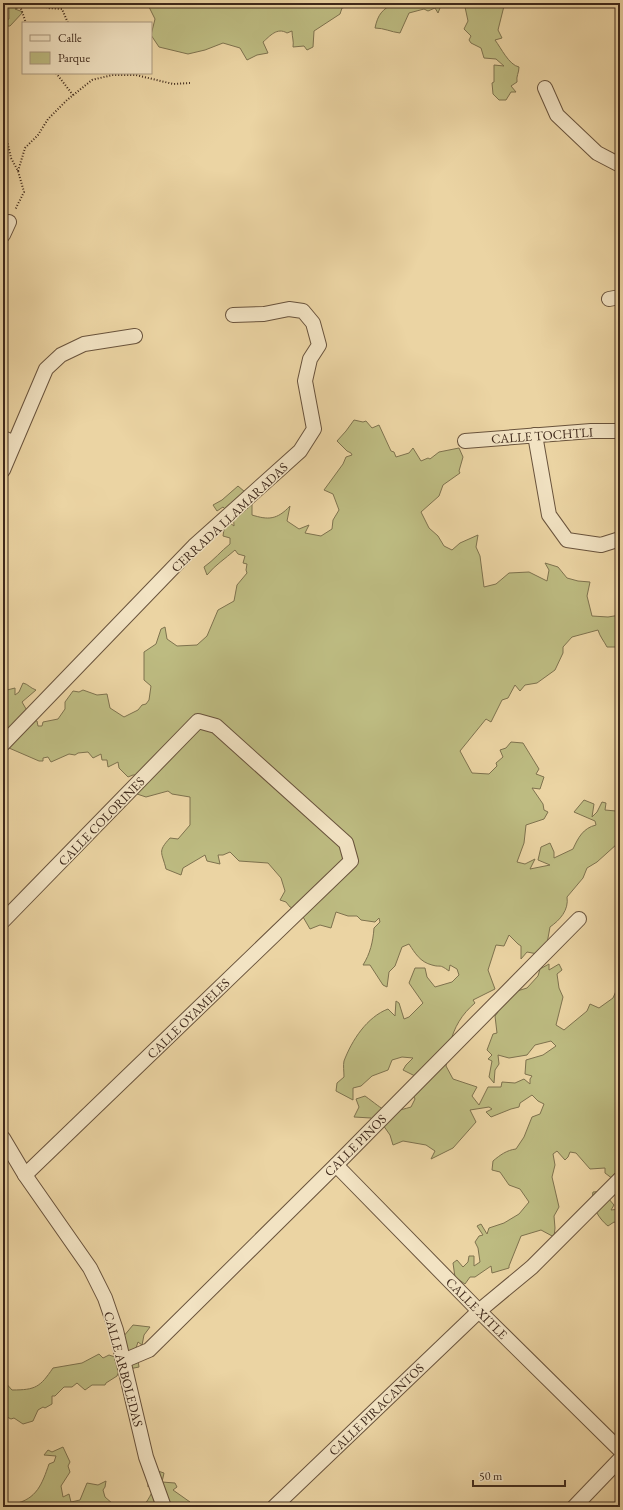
<svg xmlns="http://www.w3.org/2000/svg" width="623" height="1510" font-family="'EB Garamond',serif">
<rect width="100%" height="100%" fill="#ebd4a3"/>
<filter id="stains"><feTurbulence type="fractalNoise" baseFrequency=".005" numOctaves="4"/><feColorMatrix values="0 0 0 0 .2 0 0 0 0 .09 0 0 0 0 .02 0 0 0 .5 -.17"/></filter>
<radialGradient id="worn" r=".72"><stop offset=".6" stop-color="#630" stop-opacity="0"/><stop offset="1" stop-color="#630" stop-opacity=".3"/></radialGradient>
<!-- green -->
<g fill="#bdbb81" stroke="#7e724e">
<polygon points="9,3 25,3 22,6 15,9 23,12 10,26 6,26 3,23 3,20 9,19"/>
<path d="M147,3H349L346,7L342,8L340,14L314,31L313,47L307,50L304,46L293,47C294,41 292,37 292,31L287,33C277,27 270,36 263,42L268,53L257,55L247,60L240,48L223,43L205,50L188,54L159,47L151,35L155,19Z"/>
<path d="M394,3H442L438,13L435,8L428,11L424,9L409,13L400,33C391,32 384,28 375,28C378,14 382,10 394,3Z"/>
<path d="M456,3H507L504,6L498,30L502,38L495,40C501,48 509,65 519,67C519,73 516,76 517,82L511,86L516,92H511L506,100H499L493,94L492,83L494,82V65L504,66L496,59L484,58L481,48L471,43L469,40L471,36L464,29L468,21L465,7Z"/>
<path d="M354,420L363,422L366,421L372,428L379,425L391,451L394,452L396,457L409,453L413,448L421,461L428,458L430,459L439,452L459,448L463,457L459,471L460,473L443,485L439,496L421,512L429,528L438,536L444,546L452,550L460,543L478,535L476,547L480,556L484,587L496,584L509,573L529,572L547,581L549,570L545,563L558,567L567,578L578,581L590,582L587,596L592,616L608,617L620,615V647H607C604,641 600,637 598,630L572,637L563,647V653L555,670L537,683L525,685L520,691L515,685L508,698L502,700L491,722L486,719L460,751L472,773L489,774L497,766L496,763L503,757L500,750L506,748L511,742L523,743L539,769L536,774L544,777L540,789L532,788L543,804L544,810L548,812L544,819L526,825L524,843L517,862L525,864L535,859L530,869L550,865L538,860L541,847L550,843L554,852V858L573,849C578,838 583,828 596,825L595,821L574,812L584,800L594,804L592,817L597,812L602,802L606,803L605,810L616,811L620,816V836L617,844L597,862L587,868L583,878L567,897C569,910 560,920 550,927L546,949L543,955L527,952L521,959V946L518,944L509,935L504,946L496,945L488,970L495,989L473,1000L475,1003C462,1014 454,1027 450,1044C448,1051 448,1058 446,1066L453,1079L477,1087L472,1096L479,1105L488,1087H501L502,1082L515,1083L524,1079L530,1084V1079L532,1076L525,1074L526,1060L543,1055L556,1046L551,1041L535,1045L527,1055L509,1058L498,1055L499,1064L495,1070L494,1083L489,1077L492,1061L488,1059L492,1055L487,1050L493,1034L497,1033L495,1016L498,1012L491,999L527,988L538,976L540,969L549,964V970L559,964L562,970L557,974L559,988L563,997L556,1025L564,1030L587,1011L590,1004L599,1008L613,998L616,991L620,962V1181L613,1179L605,1173V1168L590,1169L576,1153L570,1152L568,1157L565,1160L557,1151L553,1154L555,1165L552,1177L559,1207L554,1216L555,1228L554,1237L541,1230L521,1236L509,1266V1268L492,1273L491,1266L475,1277H470L465,1284L455,1277L453,1263L457,1260L463,1267L468,1262L469,1256H474V1266L480,1262L478,1248L475,1242L479,1236L483,1235L477,1226L481,1224L487,1234L489,1228L504,1223L519,1214L529,1202L520,1189L509,1185L500,1172L492,1170L493,1161C500,1155 507,1150 516,1149L524,1137L532,1117L540,1114L544,1104L538,1101L532,1095L520,1103L519,1107L511,1109L491,1117L486,1112L492,1109L489,1107L470,1110L476,1122L453,1148L431,1159L435,1151L426,1145L403,1141L393,1145L390,1135L383,1125L380,1130L371,1118L354,1117L359,1107L356,1099L365,1096C386,1111 384,1115 411,1107L415,1099L413,1095L415,1076L403,1070L406,1065L413,1058L402,1057L392,1060L388,1070L372,1076L361,1086L353,1088V1100L336,1091L337,1083L344,1077C344,1072 343,1065 344,1061C352,1040 367,1017 388,1009L395,1016L396,1001L399,1003L404,1019L409,1017L423,1003L409,983L415,968H425L427,977L435,987L452,982L459,975L457,969L450,965L449,971C438,963 442,968 432,965C420,962 415,953 409,944L402,947L395,966L389,972L387,987L383,985L370,965H363C370,954 373,942 374,928L380,922L379,918L375,922L361,920L357,916H348L336,912L331,928L320,925L310,929L299,910L290,907L286,902L280,900L285,891L281,878L268,863L239,861L230,852L223,855H218L220,864L207,861L205,855L183,868L181,875L166,869C162,852 157,852 170,838L178,839L190,825V797L172,794L168,791L146,797L137,794L138,788L136,775H133L128,777L119,768L118,762L108,767L107,760H102L101,754L93,758L88,752L78,753L75,755L69,754L51,762L48,757L43,758V761H39L9,748H3V691L15,688V695L19,692L23,683C28,684 30,688 36,690L22,702L32,719L37,721L38,726H42L43,722L58,719L65,709V702L73,691L79,692L83,690L97,695L107,694L110,708L124,717L138,710L142,705L146,704L149,700L151,686L144,680V652L156,644L161,629L165,627L167,639L177,646L197,645L207,636L218,610L234,601L237,585L247,573L246,570L247,564L243,563L245,556L238,554L235,550C225,559 215,565 207,575L204,567C214,560 221,551 230,544V538L223,536L225,523H230L234,526C234,516 230,514 223,507L217,511L213,505L222,500L238,486L252,498V515C268,520 277,520 290,506L287,521L299,529L309,525L305,533L321,536L332,529L333,520L339,510L333,494L324,490L343,464L346,457L352,455L351,453L347,451L337,441L346,431Z"/>
<path d="M606,1191L608,1198L614,1205L611,1210L620,1209V1224L614,1222L608,1226C598,1218 590,1204 593,1192Z"/>
<path d="M133,1325L150,1327L144,1335L142,1345L138,1342L136,1348L139,1367L129,1369L120,1368L117,1376L106,1383L105,1385H92L85,1390L77,1383L72,1387H64L55,1396H52V1404L45,1408L43,1407L38,1410L33,1421L23,1424L14,1418L11,1419L5,1416L3,1417V1380L12,1390C36,1390 40,1387 53,1368L82,1363L99,1354L103,1358L109,1355L115,1357V1361L126,1360L123,1337Z"/>
<path d="M63,1447L70,1462L68,1466L70,1472L61,1486L63,1497L69,1494L71,1502L80,1500L87,1483L98,1485L106,1481L105,1487L103,1490L105,1497L113,1504L103,1507H14V1504C37,1499 42,1484 49,1464L54,1462L56,1456L44,1455L48,1450L52,1452Z"/>
<path d="M155,1470L164,1473L162,1482L175,1483L177,1487L173,1490L190,1502L180,1507H143C150,1497 155,1489 156,1477L148,1487V1474Z"/>
</g>
<g fill="none" stroke-linecap="round" stroke-linejoin="round">
<defs>
<polyline id="lane" points="3,434 16,440"/>
<g id="street">
<polyline points="545,88 557,115 597,153 620,165"/>
<polyline points="3,235 9,222"/>
<polyline points="609,299 620,297"/>
<polyline points="535,435 549,515 567,540 601,545 620,539"/>
<polyline points="465,441 591,431 620,431"/>
<polyline points="3,470 46,369 61,355 84,344 135,336"/>
<polyline points="3,744 194,546 300,451 314,429 305,381 310,359 319,345 313,323 303,311 289,309 264,314 233,315"/>
<polyline points="3,921 198,721 216,726 346,843 351,861 25,1175"/>
<polyline points="3,1138 25,1175 90,1268 105,1298 116,1330 146,1457 164,1507"/>
<polyline points="336,1165 479,1311 620,1450"/>
<polyline points="123,1361 149,1350 336,1165 579,919"/>
<polyline points="274,1507 479,1311 532,1267 620,1179"/>
<polyline points="574,1507 620,1459"/>
</g>
</defs>
<!-- lane casing -->
<use href="#lane" stroke="#69533c" stroke-width="9"/>
<!-- street casing -->
<use href="#street" stroke="#69533c" stroke-width="16"/>
<!-- path -->
<g stroke="#3e281a" stroke-width="2" stroke-dasharray="1 2" stroke-linecap="butt">
<polyline points="19,3 26,23"/>
<polyline points="38,3 48,8 62,9 68,23"/>
<polyline points="56,73 73,95"/>
<polyline points="3,123 11,158 18,171 24,192 15,210"/>
<polyline points="18,171 25,148 38,135 48,119 67,100 92,80 112,75 136,75 173,84 190,83"/>
</g>
<!-- lane -->
<use href="#lane" stroke="#f2e3c3" stroke-width="7"/>
<!-- street -->
<use href="#street" stroke="#f2e3c3" stroke-width="14"/>
</g>
<g text-anchor="middle" stroke-width="3" stroke-linejoin="round" paint-order="stroke">
<!-- street labels -->
<g font-size="13" fill="#3e281a" stroke="#f2e3c3">
<text transform="translate(542 435) rotate(-4)" y="5">CALLE TOCHTLI</text>
<text transform="translate(229 517) rotate(-43)" y="5">CERRADA LLAMARADAS</text>
<text transform="translate(101 821) rotate(-46)" y="5">CALLE COLORINES</text>
<text transform="translate(188 1018) rotate(-44)" y="5">CALLE OYAMELES</text>
<text transform="translate(355 1145) rotate(-45)" y="5">CALLE PINOS</text>
<text transform="translate(477 1308) rotate(45)" y="5">CALLE XITLE</text>
<text transform="translate(124 1369) rotate(75)" y="5">CALLE ARBOLEDAS</text>
<text transform="translate(376 1409) rotate(-44)" y="5">CALLE PIRACANTOS</text>
</g>
</g>
<!-- margin -->
<rect width="623" height="1510" fill="none" stroke="#ebd4a3" stroke-width="16"/>
<rect x="4" y="4" width="615" height="1502" fill="none" stroke="#3e281a" stroke-width="2"/>
<rect x="8" y="8" width="607" height="1494" fill="none" stroke="#3e281a"/>
<!-- legend -->
<rect x="22" y="22" width="130" height="52" fill="#f2e3c3" stroke="#aa987f"/>
<rect x="30" y="35" width="20" height="6" fill="#f2e3c3" stroke="#aa987f"/>
<text x="58" y="42" font-size="12" fill="#3e281a">Calle</text>
<rect x="30" y="52" width="20" height="12" fill="#bdbb81" stroke="#aa987f"/>
<text x="58" y="62" font-size="12" fill="#3e281a">Parque</text>
<!-- scale -->
<path d="M473 1480v6h92v-6" fill="none" stroke="#3e281a" stroke-width="2"/>
<text x="479" y="1480" font-size="12" fill="#3e281a" stroke="#f2e3c3" stroke-width="3" paint-order="stroke">50 m</text>
<rect width="100%" height="100%" filter="url(#stains)"/>
<rect width="100%" height="100%" fill="url(#worn)"/>
</svg>
